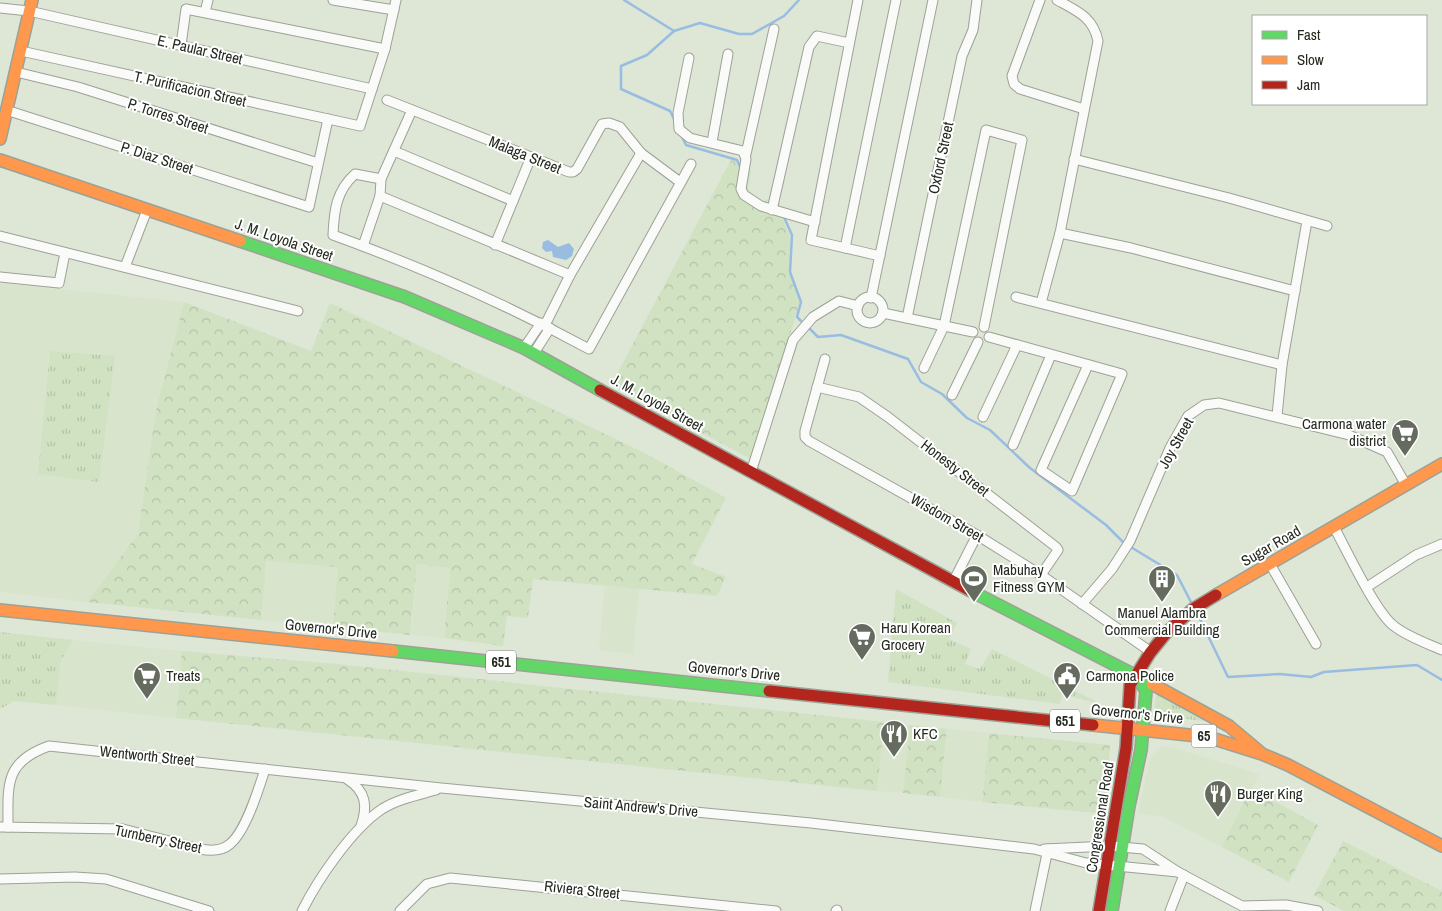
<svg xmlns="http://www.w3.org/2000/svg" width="1442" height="911" font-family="'Archivo Narrow',sans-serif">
<defs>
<pattern id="grass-tufts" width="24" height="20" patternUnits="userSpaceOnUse" patternTransform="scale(1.25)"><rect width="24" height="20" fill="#d1e2c3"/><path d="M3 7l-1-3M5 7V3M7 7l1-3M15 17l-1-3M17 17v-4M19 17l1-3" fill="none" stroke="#b3c2a7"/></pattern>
<pattern id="forest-crowns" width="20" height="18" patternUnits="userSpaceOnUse" patternTransform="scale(1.25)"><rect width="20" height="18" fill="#d1e2c3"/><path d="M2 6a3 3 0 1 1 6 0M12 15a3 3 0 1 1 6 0" fill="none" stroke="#b3c2a7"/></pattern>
</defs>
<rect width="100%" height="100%" fill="#dee6d6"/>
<!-- built -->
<g fill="#d8e5cc">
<polygon points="0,283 184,302 156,410 138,534 87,602 0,592"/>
<polygon points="265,561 339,567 333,627 261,620"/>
<polygon points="417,564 450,568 444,638 411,635"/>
<polygon points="605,585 639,589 633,654 599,650"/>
<polygon points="72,640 182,651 176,718 56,705 61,661"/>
<polygon points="884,722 910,725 903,793 877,791"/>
<polygon points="947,729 989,733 982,802 940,797"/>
<polygon points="1163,747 1171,747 1259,774 1222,847 1161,816 1138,814 1149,763 1152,756"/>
</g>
<!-- grass -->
<g fill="url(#grass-tufts)">
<polygon points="50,351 115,356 99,482 38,474"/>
<polygon points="896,589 957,623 949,639 971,649 965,664 980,669 992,649 1103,705 1062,694 1060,704 888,682"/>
<polygon points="0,632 72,640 61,661 56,705 14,701 0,709"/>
<polygon points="1157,693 1212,722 1153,715"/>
</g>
<!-- forest -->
<g fill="url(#forest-crowns)">
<polygon points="731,160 736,161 741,171 751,170 748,189 761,202 778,195 781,215 790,236 789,272 800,302 751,459 611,385"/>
<polygon points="184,302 311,351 330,303 641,451 726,498 692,564 726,577 717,596 533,579 528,618 507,616 503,646 444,638 450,568 417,564 410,635 333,627 338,567 266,561 261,620 87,602 138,534 156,410"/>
<polygon points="182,651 337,664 884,722 877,791 176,718"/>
<polygon points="910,725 947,729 940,797 903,793"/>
<polygon points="989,733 1110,745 1105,814 982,802"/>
<polygon points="1251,788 1318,825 1289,882 1222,847"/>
<polygon points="1343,841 1442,891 1442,911 1344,911 1314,895"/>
</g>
<!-- water -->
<polygon fill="#99bde1" points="548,240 558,247 569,243 574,249 572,256 566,260 553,257 552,251 546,252 542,248 543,242"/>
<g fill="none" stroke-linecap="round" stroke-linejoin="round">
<!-- stream -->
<g stroke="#99bde1" stroke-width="2.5">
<polyline points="624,0 674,31"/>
<polyline points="675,121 670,111 621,89 621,66 647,55 674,31 700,23 739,34 752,34 784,16 799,0"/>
<polyline points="681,135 686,145 737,160 741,169"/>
<polyline points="783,215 792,235 790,272 801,302 797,317 801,321"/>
<polyline points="809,328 818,337 841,335 908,359 921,382 942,394 967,418 990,430 1030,468 1106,525 1124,543 1177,575 1192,604"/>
<polyline points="1196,611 1228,677 1280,674 1311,677 1324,672 1417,665 1442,680"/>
</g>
<defs>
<g id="street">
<polyline points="333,0 394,10"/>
<polyline points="858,0 811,240 880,256"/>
<polyline points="1040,0 1012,76 1014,84 1020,89 1084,109"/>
<polyline points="0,8 29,11 372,89"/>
<polyline points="205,12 208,0"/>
<polyline points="181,45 186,9 385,49"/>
<polyline points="21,51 360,126 385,49 396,0"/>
<polyline points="689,58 678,113 679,129 690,138 743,151 746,159 741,189 744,195 761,206 815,222"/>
<polyline points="16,72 78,87 318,163"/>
<polyline points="387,100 569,172 573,172 577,169 602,124 609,123 620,127 641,153 680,182"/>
<polyline points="6,110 309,207 328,119"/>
<polyline points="712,142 728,54"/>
<polyline points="394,151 513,201"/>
<polyline points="746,154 774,29"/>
<polyline points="1074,159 1229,198 1327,226"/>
<path d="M381,179L355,174C336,191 334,211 333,235C421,267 506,304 589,349L691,164"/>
<polyline points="380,196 570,275"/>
<polyline points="772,210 809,47 817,36 849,43"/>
<polyline points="1060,233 1131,248 1295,291"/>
<polyline points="0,236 298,311"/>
<polyline points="495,245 531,157"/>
<polyline points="363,246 380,196 381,179 412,110"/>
<polyline points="845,248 896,0"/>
<polyline points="125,267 147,210"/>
<polyline points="0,277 59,283 65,253"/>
<polyline points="1016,297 1282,365"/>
<circle cx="870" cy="310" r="13"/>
<polyline points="871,298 933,0"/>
<path d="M1041,303L1060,233L1098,41C1093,17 1077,11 1057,0"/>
<polyline points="883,313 973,332"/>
<polyline points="907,318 962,56 973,30 977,0"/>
<polyline points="545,325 570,275 641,153"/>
<polyline points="989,337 1122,374 1072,491 1041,470 1088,365"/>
<polyline points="524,348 541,323"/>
<polyline points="534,353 550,328"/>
<polyline points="825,359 805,431 805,437 809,441 977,535 1041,575 1151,652"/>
<polyline points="924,368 944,326 986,130 1022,140 984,327"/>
<polyline points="817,387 859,397 888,417 1056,547 1058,550 1041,575"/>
<polyline points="952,395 978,342"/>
<polyline points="1277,416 1282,365 1307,221"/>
<polyline points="983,417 1017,345"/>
<polyline points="1013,445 1051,355"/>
<polyline points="751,472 793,340 813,317 839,301 858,306"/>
<path d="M1334,527C1346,549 1376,613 1394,626C1408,637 1426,643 1442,650"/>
<polyline points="1270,564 1316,644"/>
<polyline points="953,582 977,535"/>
<polyline points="1367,587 1416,555 1442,544"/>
<polyline points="1082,604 1112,569 1130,541 1170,448 1188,416 1204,405 1219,403 1349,435 1387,452 1406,485"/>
<path d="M347,779C366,791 368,806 361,826"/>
<path d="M0,827L123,829L200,849C210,851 222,851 230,844C246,831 259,788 265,769"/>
<path d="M8,827C8,785 4,762 49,746L441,788L811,823L1034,849L1086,863L1178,872"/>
<polyline points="1044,849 1110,846 1143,849 1178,872 1242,906 1286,905 1318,911"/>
<polyline points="0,879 75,877 106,879 209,911"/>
<path d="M302,911C318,879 352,829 382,809C398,799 418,795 436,790"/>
<polyline points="400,911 427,884 450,878 776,911"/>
<polyline points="836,911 837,910"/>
<polyline points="1035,911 1048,849"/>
<polyline points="1170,911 1184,875"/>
</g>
<g id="fast">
<polyline points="240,241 405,297 524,348 600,390"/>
<polyline points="969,590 1152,684"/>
<polyline points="393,651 769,691"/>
<polyline points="1112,911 1129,806 1141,750 1146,691 1138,678"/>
</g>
<g id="slow">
<polyline points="0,139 32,0"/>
<polyline points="0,160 240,241"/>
<polyline points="1216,595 1442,464"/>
<polyline points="0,610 393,651"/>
<polyline points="1152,684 1229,726 1260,752"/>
<polyline points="1093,725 1208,737 1262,754 1288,765 1442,846"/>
</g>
<g id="jam">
<polyline points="600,390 969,590"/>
<polyline points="769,691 1093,725"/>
<polyline points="1099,911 1126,748 1130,685 1150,653 1167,632 1193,609 1216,595"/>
</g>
</defs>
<!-- street casing -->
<use href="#street" stroke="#9ca296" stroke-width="11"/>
<!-- fast casing -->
<use href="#fast" stroke="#9ca296" stroke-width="14"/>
<!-- slow casing -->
<use href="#slow" stroke="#9ca296" stroke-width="14"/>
<!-- jam casing -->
<use href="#jam" stroke="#9ca296" stroke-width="14"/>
<!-- street -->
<use href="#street" stroke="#fafbf9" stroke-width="9"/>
<!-- fast -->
<use href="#fast" stroke="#63d668" stroke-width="11"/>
<!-- slow -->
<use href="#slow" stroke="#ff974d" stroke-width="11"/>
<!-- jam -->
<use href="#jam" stroke="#b3261e" stroke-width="11"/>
</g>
<!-- icons -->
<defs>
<symbol id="supermarket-pin" viewBox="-11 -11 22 30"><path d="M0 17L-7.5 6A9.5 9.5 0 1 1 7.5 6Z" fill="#656c5f" stroke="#fff"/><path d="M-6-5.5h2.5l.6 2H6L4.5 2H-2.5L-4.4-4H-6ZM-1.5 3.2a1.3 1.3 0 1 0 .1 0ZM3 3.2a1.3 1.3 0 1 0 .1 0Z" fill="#fff"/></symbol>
<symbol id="stadium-pin" viewBox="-11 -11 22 30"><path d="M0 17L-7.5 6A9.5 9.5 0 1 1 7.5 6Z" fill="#656c5f" stroke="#fff"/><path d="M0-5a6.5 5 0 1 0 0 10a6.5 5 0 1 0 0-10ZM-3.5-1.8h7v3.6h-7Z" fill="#fff"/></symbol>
<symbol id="building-pin" viewBox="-11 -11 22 30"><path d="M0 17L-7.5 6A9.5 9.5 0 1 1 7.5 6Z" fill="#656c5f" stroke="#fff"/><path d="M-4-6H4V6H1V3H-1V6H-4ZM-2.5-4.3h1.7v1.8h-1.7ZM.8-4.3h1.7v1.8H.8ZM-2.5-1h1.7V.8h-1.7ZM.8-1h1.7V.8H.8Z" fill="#fff"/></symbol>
<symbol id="civic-pin" viewBox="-11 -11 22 30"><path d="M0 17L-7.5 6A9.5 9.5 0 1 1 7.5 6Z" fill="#656c5f" stroke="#fff"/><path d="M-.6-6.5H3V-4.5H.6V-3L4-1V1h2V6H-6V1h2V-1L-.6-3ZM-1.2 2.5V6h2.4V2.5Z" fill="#fff"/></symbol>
<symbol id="restaurant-pin" viewBox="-11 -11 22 30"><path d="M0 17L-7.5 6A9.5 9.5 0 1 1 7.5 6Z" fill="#656c5f" stroke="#fff"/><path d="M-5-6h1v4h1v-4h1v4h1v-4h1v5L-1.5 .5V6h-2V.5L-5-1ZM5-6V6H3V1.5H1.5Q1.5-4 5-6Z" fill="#fff"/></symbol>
</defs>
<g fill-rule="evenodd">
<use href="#supermarket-pin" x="1389" y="417" width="32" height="43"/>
<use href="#stadium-pin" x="958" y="563" width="32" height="43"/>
<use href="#building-pin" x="1146" y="563" width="32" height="43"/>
<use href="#supermarket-pin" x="846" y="621" width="32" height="43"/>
<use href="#supermarket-pin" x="131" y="660" width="32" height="43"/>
<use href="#civic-pin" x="1051" y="660" width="32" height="43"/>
<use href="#restaurant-pin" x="878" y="718" width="32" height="43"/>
<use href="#restaurant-pin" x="1202" y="778" width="32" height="43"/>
</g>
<g text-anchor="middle" stroke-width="4" stroke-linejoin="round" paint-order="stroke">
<!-- shield labels -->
<g fill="#fff" stroke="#666a62" stroke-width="1">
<rect x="486" y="650.5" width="30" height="23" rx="4"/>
<rect x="1050" y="709.5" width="30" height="23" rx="4"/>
<rect x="1191.5" y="724.5" width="25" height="23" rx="4"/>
</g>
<g font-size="14" font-weight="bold" fill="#242a1f">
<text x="501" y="667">651</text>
<text x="1065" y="726">651</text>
<text x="1204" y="741">65</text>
</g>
<!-- street labels -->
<g font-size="15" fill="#242a1f" stroke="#fff">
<text transform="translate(200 50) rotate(13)" y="5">E. Paular Street</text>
<text transform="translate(190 89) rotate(13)" y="5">T. Purificacion Street</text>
<text transform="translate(168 116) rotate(18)" y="5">P. Torres Street</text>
<text transform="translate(525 155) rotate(22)" y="5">Malaga Street</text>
<text transform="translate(157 158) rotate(18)" y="5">P. Diaz Street</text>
<text transform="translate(941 158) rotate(-78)" y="5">Oxford Street</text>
<text transform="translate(284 240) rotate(19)" y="5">J. M. Loyola Street</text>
<text transform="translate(657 403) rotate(29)" y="5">J. M. Loyola Street</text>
<text transform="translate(1176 443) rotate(-61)" y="5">Joy Street</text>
<text transform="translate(955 468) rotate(38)" y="5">Honesty Street</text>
<text transform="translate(947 518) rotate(30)" y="5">Wisdom Street</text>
<text transform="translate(1271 546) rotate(-30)" y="5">Sugar Road</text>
<text transform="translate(331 629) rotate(6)" y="5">Governor's Drive</text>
<text transform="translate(734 671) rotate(6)" y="5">Governor's Drive</text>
<text transform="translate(1137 714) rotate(6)" y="5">Governor's Drive</text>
<text transform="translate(147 756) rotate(6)" y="5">Wentworth Street</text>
<text transform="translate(641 807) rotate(5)" y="5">Saint Andrew's Drive</text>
<text transform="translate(1100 817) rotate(-81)" y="5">Congressional Road</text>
<text transform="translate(158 839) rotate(12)" y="5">Turnberry Street</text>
<text transform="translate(582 890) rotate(6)" y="5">Riviera Street</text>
</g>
<!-- poi labels -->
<g font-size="15" fill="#242a1f" stroke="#fff" text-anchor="start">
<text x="1386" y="429" text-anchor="end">Carmona water<tspan x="1386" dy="17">district</tspan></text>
<text x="993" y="575">Mabuhay<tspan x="993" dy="17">Fitness GYM</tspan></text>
<text x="1162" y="618" text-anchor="middle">Manuel Alambra<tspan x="1162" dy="17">Commercial Building</tspan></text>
<text x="881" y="633">Haru Korean<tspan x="881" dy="17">Grocery</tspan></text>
<text x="166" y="681">Treats</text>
<text x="1086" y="681">Carmona Police</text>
<text x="913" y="739">KFC</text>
<text x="1237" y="799">Burger King</text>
</g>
</g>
<!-- legend -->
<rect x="1252" y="15" width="175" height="90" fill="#ffffff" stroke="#a7aaa5"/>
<rect x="1262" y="31" width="25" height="8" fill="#63d668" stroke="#a7aaa5"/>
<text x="1297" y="40" font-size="15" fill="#242a1f">Fast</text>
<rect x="1262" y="56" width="25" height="8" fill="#ff974d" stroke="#a7aaa5"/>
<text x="1297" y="65" font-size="15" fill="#242a1f">Slow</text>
<rect x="1262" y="81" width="25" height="8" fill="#b3261e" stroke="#a7aaa5"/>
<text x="1297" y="90" font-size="15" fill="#242a1f">Jam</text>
</svg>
